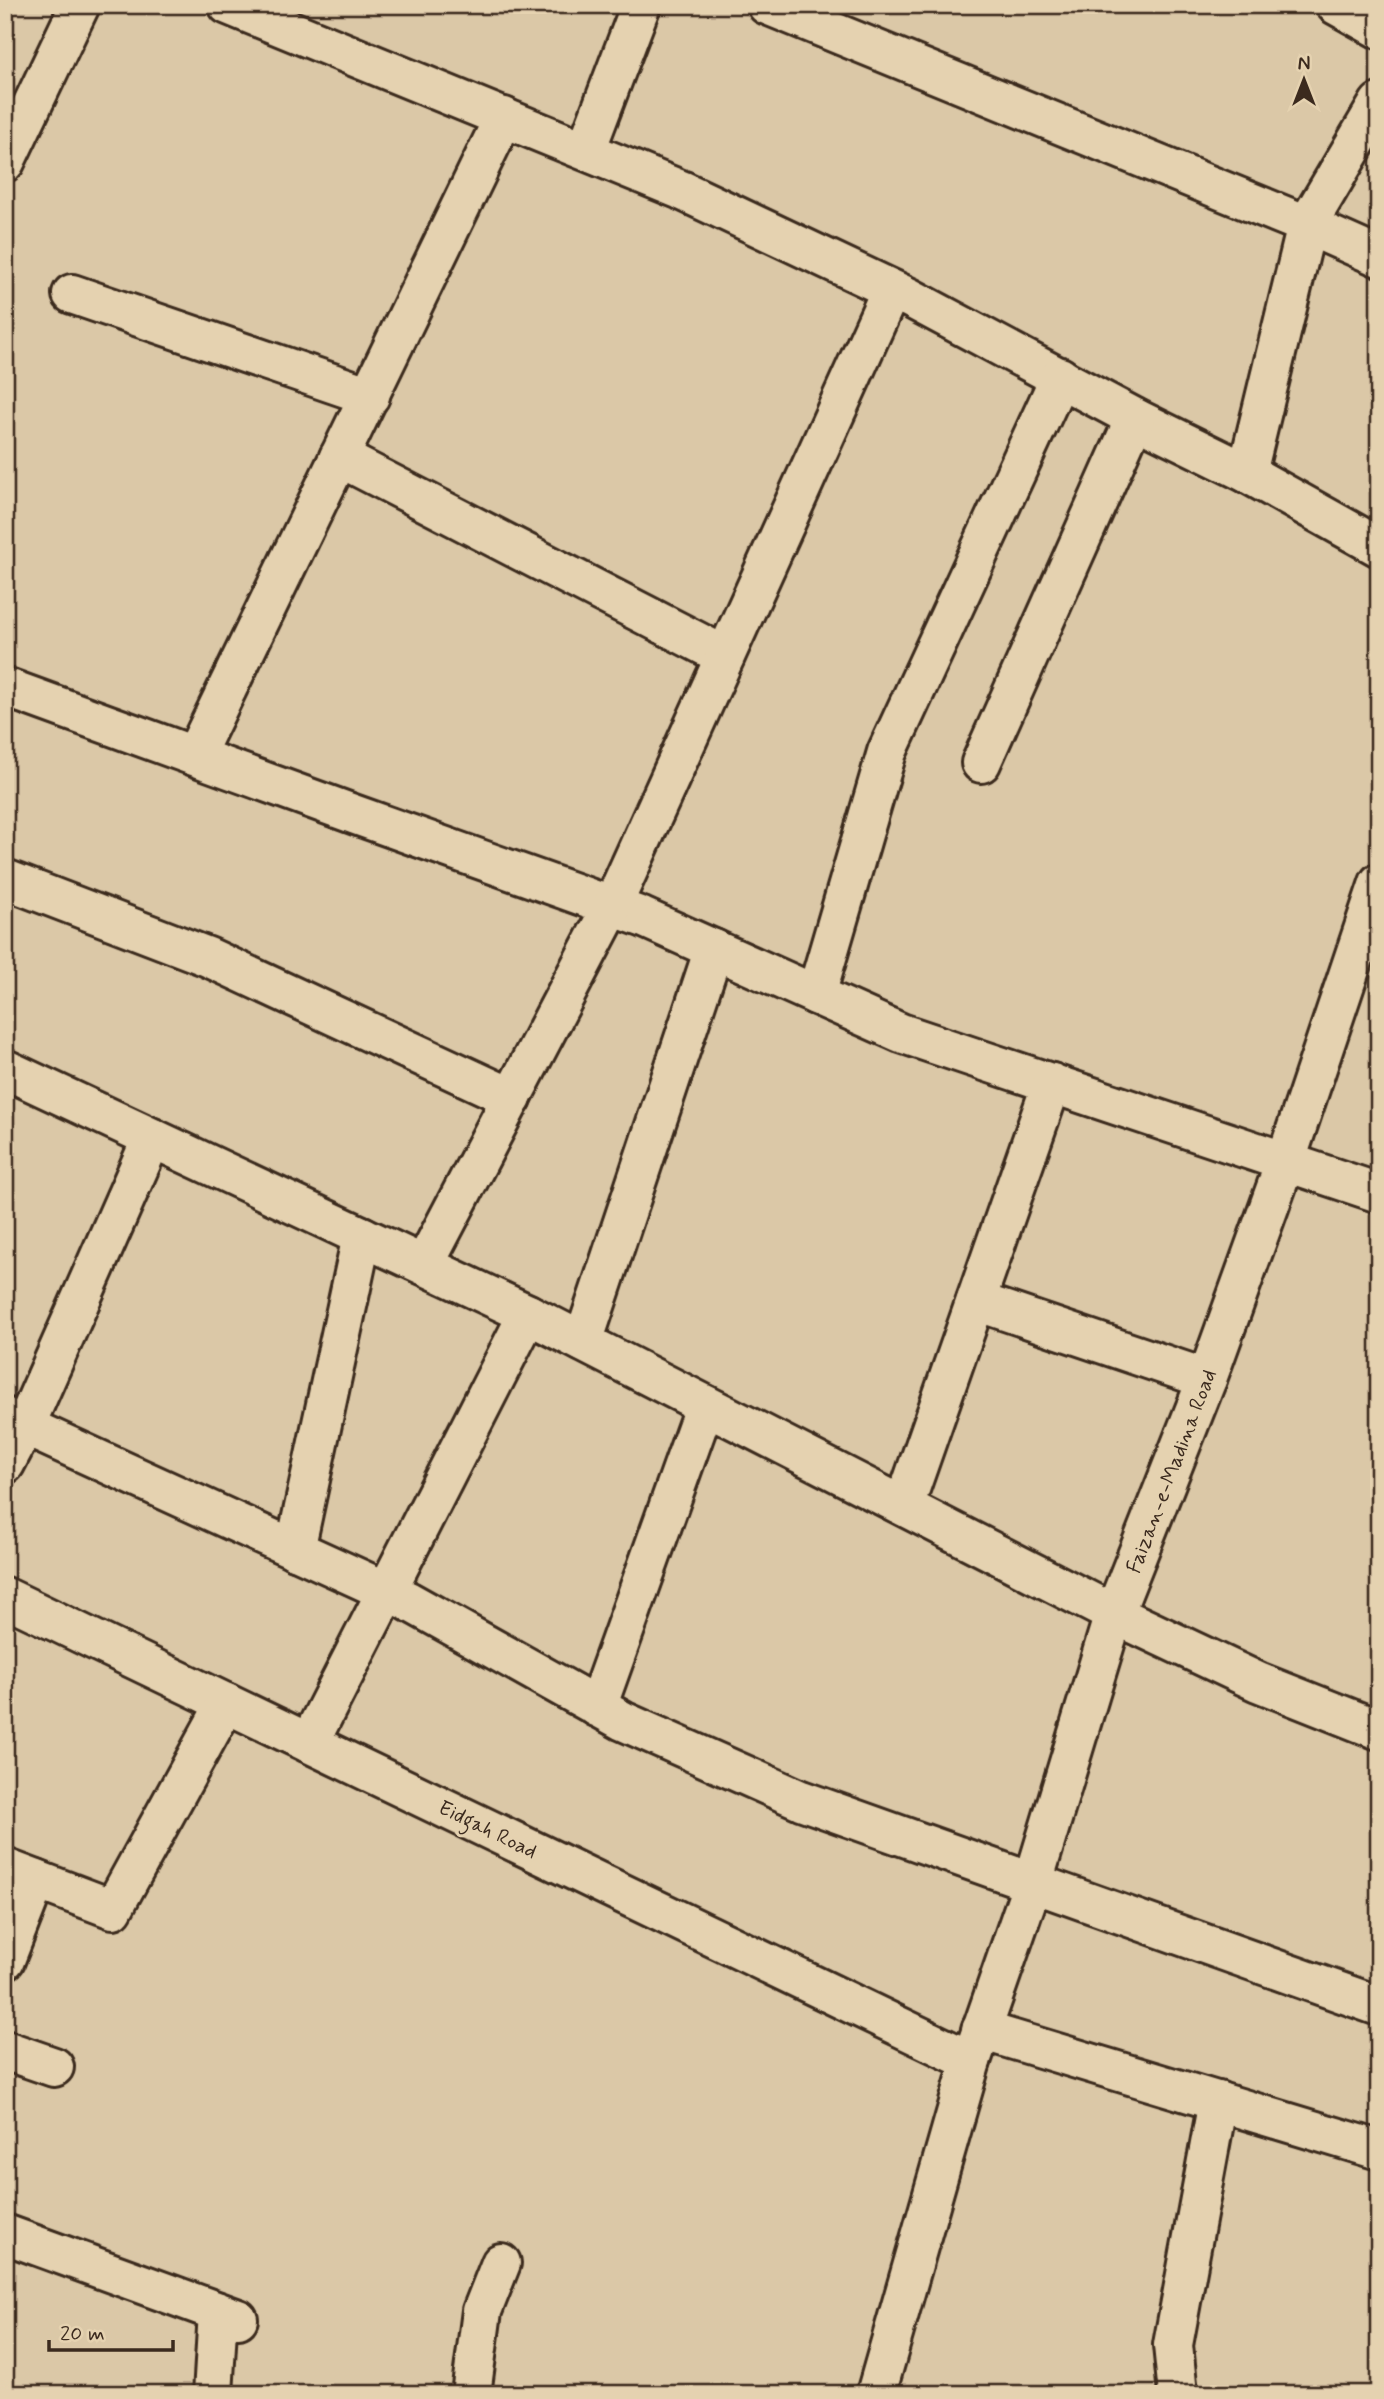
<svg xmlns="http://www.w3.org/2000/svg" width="1384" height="2399" font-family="Mynerve,sans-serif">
<rect width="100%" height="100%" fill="#dbc8a7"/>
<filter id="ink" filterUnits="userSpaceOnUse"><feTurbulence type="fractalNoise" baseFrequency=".0143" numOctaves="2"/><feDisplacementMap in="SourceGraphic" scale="14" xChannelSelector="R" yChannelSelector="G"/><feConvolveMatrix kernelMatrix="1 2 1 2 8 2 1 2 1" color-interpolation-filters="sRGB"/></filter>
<g filter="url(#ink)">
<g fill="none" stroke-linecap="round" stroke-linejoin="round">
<defs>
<g id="street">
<polyline points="228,5 681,190 910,298 1135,418 1247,473 1379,547"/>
<polyline points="767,5 1307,225 1247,473"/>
<polyline points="1336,5 1379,29"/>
<polyline points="1379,103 1307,225 1379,257"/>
<polyline points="586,150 641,5"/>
<polyline points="5,162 80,5"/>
<polyline points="72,294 370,396"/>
<polyline points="339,457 725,656"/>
<polyline points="5,687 356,815 642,917 901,1033 1379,1193"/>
<polyline points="195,755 504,117"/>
<polyline points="981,763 1135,418"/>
<polyline points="5,879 208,957 512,1098"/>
<polyline points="816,995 887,752 1060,377"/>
<polyline points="5,1069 528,1314 1114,1614 1258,1682 1379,1730"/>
<polyline points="424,1265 612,906 891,290"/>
<polyline points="976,1301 1207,1379"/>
<polyline points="583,1342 714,949"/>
<polyline points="5,1417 408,1601 623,1721 801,1800 1379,2006"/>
<polyline points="5,1464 25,1426 152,1138"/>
<polyline points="904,1506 1052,1083"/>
<polyline points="295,1550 362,1236"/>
<polyline points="5,1597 971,2061"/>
<polyline points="597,1707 705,1405"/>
<polyline points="309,1743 528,1314"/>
<polyline points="5,1868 113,1909 226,1703"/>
<polyline points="5,1960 36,1880"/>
<polyline points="981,2030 1379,2150"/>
<polyline points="5,2050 54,2067"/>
<polyline points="5,2234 238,2319"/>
<polyline points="213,2394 218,2312"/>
<polyline points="471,2394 482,2311 501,2263"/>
<polyline points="1178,2394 1173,2345 1218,2101"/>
</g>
<polyline id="secondary" points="876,2394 971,2061 1033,1882 1114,1614 1207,1379 1286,1160 1379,883"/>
</defs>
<!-- street casing -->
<use href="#street" stroke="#3b2a1e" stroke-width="44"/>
<!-- secondary casing -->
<use href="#secondary" stroke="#3b2a1e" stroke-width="44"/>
<!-- street -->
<use href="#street" stroke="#e5d2b0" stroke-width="38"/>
<!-- secondary -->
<use href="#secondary" stroke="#e5d2b0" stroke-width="38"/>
</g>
</g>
<g text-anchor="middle" stroke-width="6" stroke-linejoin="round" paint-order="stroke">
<!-- street labels -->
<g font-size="21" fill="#3b2a1e" stroke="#e5d2b0">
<text transform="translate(1171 1471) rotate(-69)" y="7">Faizan-e-Madina Road</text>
<text transform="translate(488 1829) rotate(26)" y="7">Eidgah Road</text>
</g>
</g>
<!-- margin -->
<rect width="1384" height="2399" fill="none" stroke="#e5d2b0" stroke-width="28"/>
<rect x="14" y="14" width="1356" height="2371" fill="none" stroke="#3b2a1e" stroke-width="2.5" filter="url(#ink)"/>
<!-- north arrow -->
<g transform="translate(1304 80)" stroke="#e5d2b0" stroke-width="5" paint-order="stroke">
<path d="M0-5L12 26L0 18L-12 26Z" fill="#3b2a1e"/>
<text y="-10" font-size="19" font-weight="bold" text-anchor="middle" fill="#3b2a1e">N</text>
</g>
<!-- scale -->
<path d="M49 2340v10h124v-10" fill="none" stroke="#3b2a1e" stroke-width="3.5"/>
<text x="60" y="2340" font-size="21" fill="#3b2a1e" stroke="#e5d2b0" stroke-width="5" paint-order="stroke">20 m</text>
</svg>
